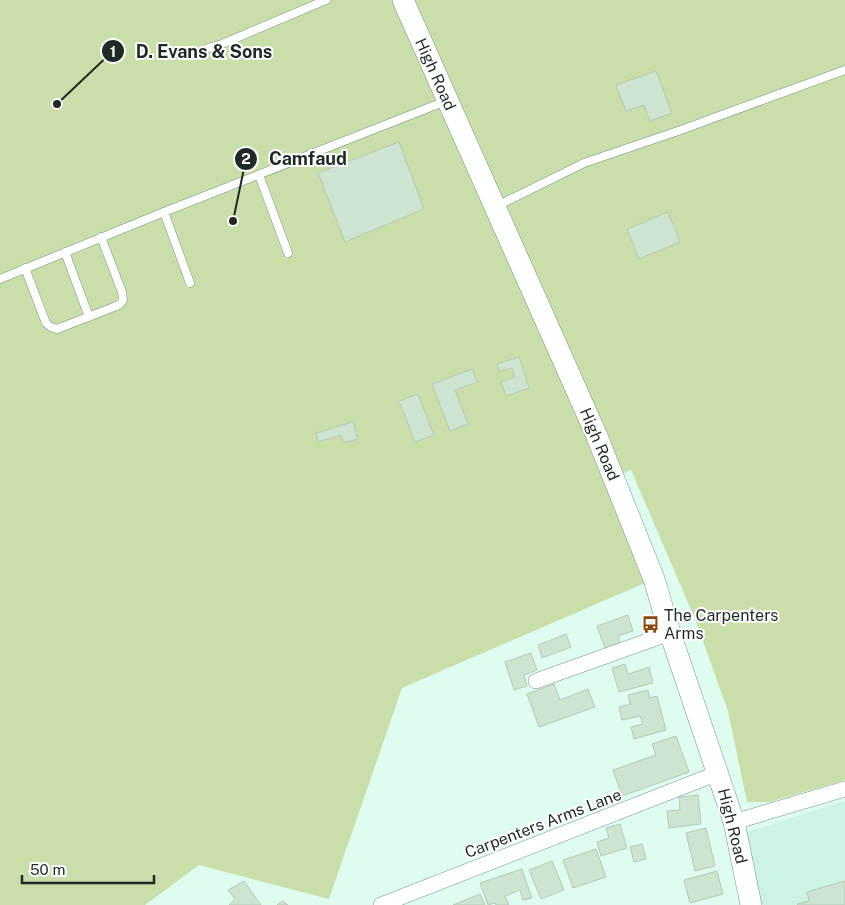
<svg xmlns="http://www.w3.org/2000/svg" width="845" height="905" font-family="'Public Sans',sans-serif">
<rect width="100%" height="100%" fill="#dffcf1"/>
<!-- built -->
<polygon fill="#cdf3e5" points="845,801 845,905 761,905 744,833"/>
<!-- green -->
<polygon fill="#c9dea8" points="0,0 845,0 845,780 770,802 747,802 728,711 695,619 631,470 614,477 654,579 402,688 329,899 199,865 145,905 0,905"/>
<!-- building -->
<g fill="#cee3d0" stroke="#b5cab7">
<polygon points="656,71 672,113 650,121 644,105 626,111 616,85"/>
<polygon points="399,142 424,209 345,242 318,173"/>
<polygon points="668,212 680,242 639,259 627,229"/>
<polygon points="519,357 529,388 506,396 501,382 515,377 512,368 499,371 497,364"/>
<polygon points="472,369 477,382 455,390 468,424 450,431 432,384"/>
<polygon points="418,394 434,435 415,442 399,401"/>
<polygon points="353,422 358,439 343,443 341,435 318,442 316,433"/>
<polygon points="628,615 633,631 618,636 621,646 606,651 597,626"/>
<polygon points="566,634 571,647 542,658 538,645"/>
<polygon points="531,653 537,670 524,675 527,686 514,690 505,662"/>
<polygon points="625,664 628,674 649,667 653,683 619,692 612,668"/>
<polygon points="554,684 560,700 588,689 595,707 539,727 527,694"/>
<polygon points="648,690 650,698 657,696 666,730 634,739 631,727 643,724 640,716 622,720 619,707 630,704 628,695"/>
<polygon points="676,736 689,772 622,796 613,770 656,755 652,744"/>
<polygon points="698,795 701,824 669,828 667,811 680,810 679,797"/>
<polygon points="620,824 627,848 601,856 597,842 609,838 606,828"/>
<polygon points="706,828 715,866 695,871 686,833"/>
<polygon points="642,844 646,859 634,862 630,847"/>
<polygon points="596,849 606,877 573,888 563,860"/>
<polygon points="552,861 564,890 541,899 529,870"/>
<polygon points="522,869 532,898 523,900 520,890 505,896 509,905 496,905 495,903 488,905 480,883"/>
<polygon points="717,871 723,894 690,903 684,880"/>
<polygon points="244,881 261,905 229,905 235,899 228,890"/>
<polygon points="845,881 845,905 798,905 797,904 809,901 807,892"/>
<polygon points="480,894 485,905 453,905"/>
<polygon points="283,901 288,905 277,905"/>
</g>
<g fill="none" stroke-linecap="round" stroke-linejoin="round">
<defs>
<g id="lane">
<polyline points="208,48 222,44 326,0"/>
<polyline points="259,175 288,253"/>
<polyline points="497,206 584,163 678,131 845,70"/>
<polyline points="164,212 190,283"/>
<polyline points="65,252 89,317"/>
<polyline points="25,268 46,323 51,327 57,329 119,305 123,300 122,292 101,237"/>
<polyline points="0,279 164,212 446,101"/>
</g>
<g id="street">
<polyline points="536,681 670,633"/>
<polyline points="734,822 845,789"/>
<polyline points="381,905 718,773"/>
</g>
<polyline id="secondary" points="403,0 596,434 654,579 670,633 734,822 751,905"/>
</defs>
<!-- lane casing -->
<use href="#lane" stroke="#789389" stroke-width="9"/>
<!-- street casing -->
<use href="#street" stroke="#789389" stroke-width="16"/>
<!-- secondary casing -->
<use href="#secondary" stroke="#789389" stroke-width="22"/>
<!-- lane -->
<use href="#lane" stroke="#fff" stroke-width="8"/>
<!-- street -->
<use href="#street" stroke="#fff" stroke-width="15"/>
<!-- secondary -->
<use href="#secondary" stroke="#fff" stroke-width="21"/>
</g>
<!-- icons -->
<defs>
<symbol id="bus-bare" viewBox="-9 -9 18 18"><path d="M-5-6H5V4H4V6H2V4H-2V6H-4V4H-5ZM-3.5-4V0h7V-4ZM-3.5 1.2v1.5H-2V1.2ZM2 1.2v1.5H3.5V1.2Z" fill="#87490c" stroke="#fff" stroke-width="2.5" paint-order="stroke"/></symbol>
</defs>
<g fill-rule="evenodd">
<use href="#bus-bare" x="638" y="612" width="25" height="25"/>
</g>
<g text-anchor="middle" stroke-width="4" stroke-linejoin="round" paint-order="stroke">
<!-- street labels -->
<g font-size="16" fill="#1f2a26" stroke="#fff">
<text transform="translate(436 74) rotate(66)" y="6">High Road</text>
<text transform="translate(600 444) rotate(67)" y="6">High Road</text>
<text transform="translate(543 823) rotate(-21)" y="6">Carpenters Arms Lane</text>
<text transform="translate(733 826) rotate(76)" y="6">High Road</text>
</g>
<!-- poi labels -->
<g font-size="16" fill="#1f2a26" stroke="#fff" text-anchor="start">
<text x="664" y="621">The Carpenters<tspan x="664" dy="18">Arms</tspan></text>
</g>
</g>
<!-- callouts -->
<path fill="none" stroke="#1f2a26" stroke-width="2" d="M57 104L113 51M233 221L246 159"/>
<g fill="#1f2a26" stroke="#fff" stroke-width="2">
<circle cx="57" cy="104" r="5"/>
<circle cx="233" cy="221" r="5"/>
<circle cx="113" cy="51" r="12"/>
<circle cx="246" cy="159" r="12"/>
</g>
<g font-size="15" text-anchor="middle" font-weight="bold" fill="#fff">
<text x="113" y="57">1</text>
<text x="246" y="164">2</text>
</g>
<g font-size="18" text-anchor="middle" font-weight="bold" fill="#1f2a26" stroke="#fff" stroke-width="4" stroke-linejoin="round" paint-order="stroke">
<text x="204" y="58">D. Evans &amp; Sons</text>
<text x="308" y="165">Camfaud</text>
</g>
<!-- scale -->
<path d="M22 875v8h132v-8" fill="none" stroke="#1f2a26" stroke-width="2.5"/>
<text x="30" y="875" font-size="15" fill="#1f2a26" stroke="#ffffff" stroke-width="4" paint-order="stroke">50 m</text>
</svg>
